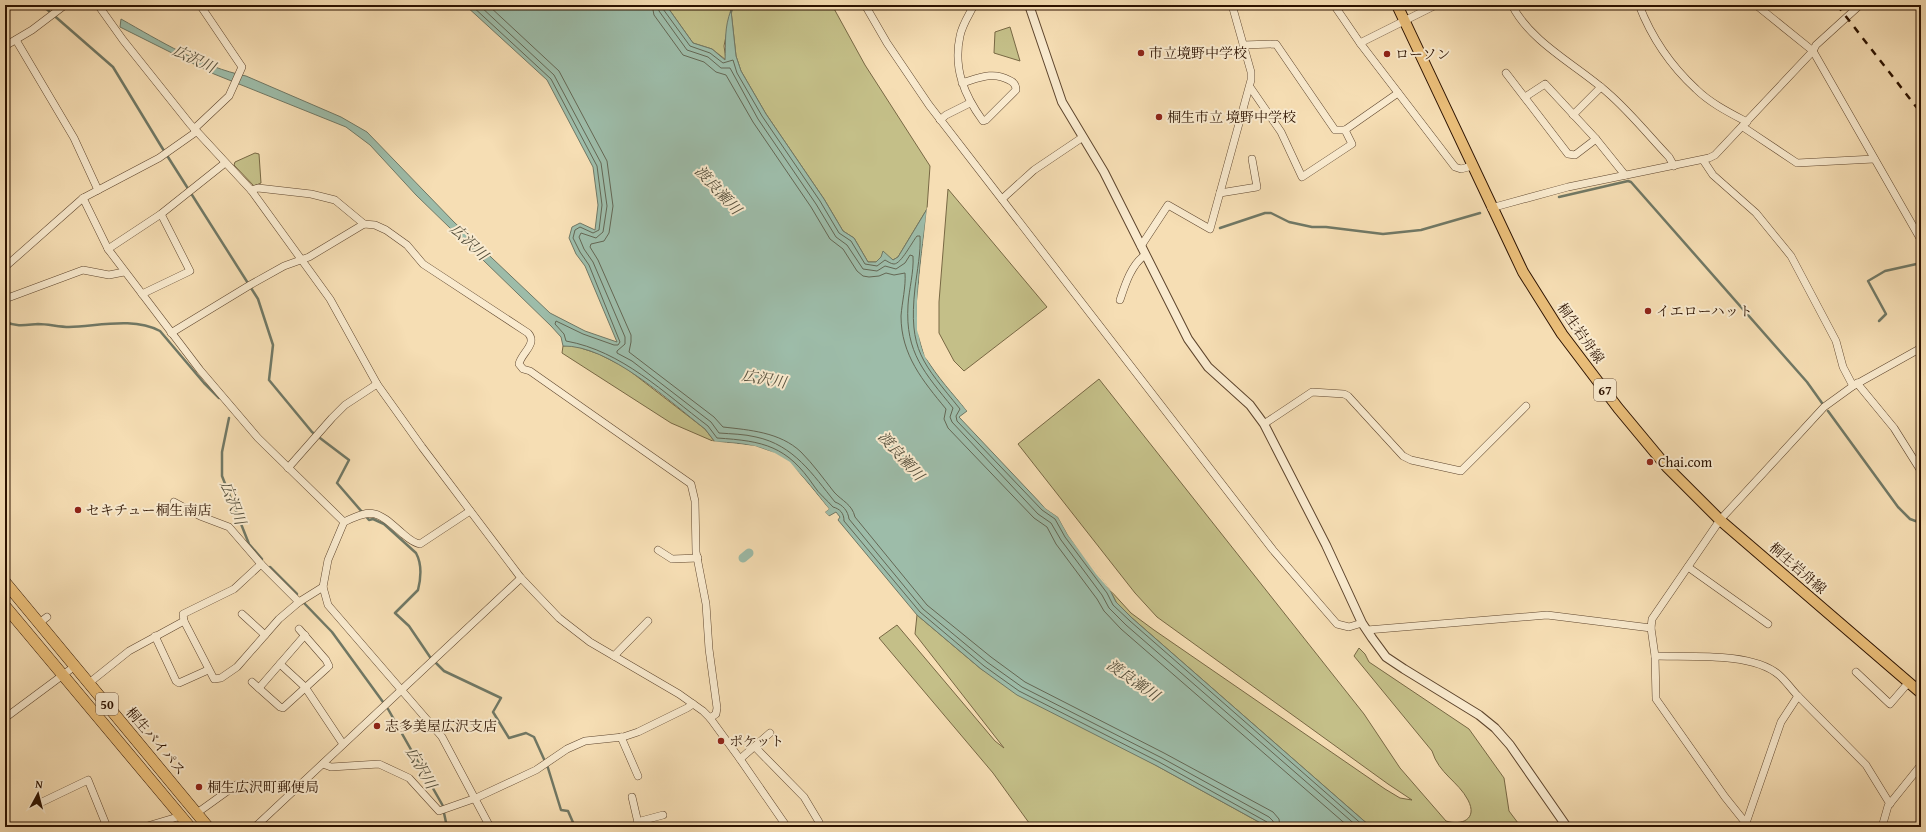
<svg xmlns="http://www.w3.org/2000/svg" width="1926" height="832" font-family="'Gentium Book Plus','Noto Serif JP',serif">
<rect width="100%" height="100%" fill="#f6deb4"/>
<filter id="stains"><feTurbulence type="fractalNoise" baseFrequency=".005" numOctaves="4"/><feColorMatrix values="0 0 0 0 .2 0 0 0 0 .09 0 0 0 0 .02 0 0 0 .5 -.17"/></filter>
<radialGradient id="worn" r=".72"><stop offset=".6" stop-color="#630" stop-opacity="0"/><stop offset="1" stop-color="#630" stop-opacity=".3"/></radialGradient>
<!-- green -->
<g fill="#c4bf88" stroke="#786844">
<polygon points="666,5 832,5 865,65 930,166 927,209 898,257 893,260 887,256 881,258 876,262 868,262 854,238 843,231 824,199 766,114 741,71 736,56 731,11 724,46 726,60 712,49 693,43"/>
<polygon points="1010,27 1020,61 994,53 995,32"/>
<polygon points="255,153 259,154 261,183 254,186 234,165 235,162"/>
<polygon points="948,189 1047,307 964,371 954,361 939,333 939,302"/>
<polygon points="572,345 599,354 626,368 705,429 715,442 671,423 562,353 563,346"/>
<path d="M1099,379L1364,714L1400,768L1446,821C1462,826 1478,819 1468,800C1458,781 1439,774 1432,751L1354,656L1359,648L1365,654L1369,662L1469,729L1504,778L1509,811L1521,827H1371L1132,618L1116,602L1110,590L1131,613L1154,630L1385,789L1400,798L1412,800L1388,784L1157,617L1135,593L1018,444Z"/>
<polygon points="917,615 981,669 1268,827 1032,827 993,773 879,638 897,625 995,741 1004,748 915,634"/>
</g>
<!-- water -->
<path fill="#9dbca9" stroke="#707865" d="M465,5H666L693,43L712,49L725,60C726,42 724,28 731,10L736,56L741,71L766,114L824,199L843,231L854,238L868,262H876L881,257L883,251L893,260L898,257L927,209C923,247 908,325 926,358C937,377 953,394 967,411L959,417L1045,508L1058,517L1068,535L1110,590L1116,602L1132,618L1371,827H1268L1157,766L1017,695L981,669L917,615L838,520L840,517L836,512L829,516L825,512L829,509C792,462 779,443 715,442L705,429C669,401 609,345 563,346L561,337L551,326L416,195L370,145L346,127L214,74L120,27L121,19C160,41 202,67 246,76L341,117L367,132L454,222L550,313L585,331L617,342L585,266L576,254L569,238L572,227L580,223L595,230L598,205L593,167L547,80Z"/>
<!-- pier -->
<g fill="#f6deb4">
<polygon points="927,207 929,209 919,301 919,329 927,356 969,410 968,412 925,357 917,330 917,301"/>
<polygon points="711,441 755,446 775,453 790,462 829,509 825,512 830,517 828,517 823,513 826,508 788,464 774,455 755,448 714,444"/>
<polygon points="1030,489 1046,506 1060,515 1069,534 1115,596 1096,574 1068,535 1058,517 1045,508"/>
</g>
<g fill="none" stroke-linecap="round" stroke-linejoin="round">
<!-- shore -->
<g stroke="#646754" stroke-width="1">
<path d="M471,5L551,79L597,166L602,205L599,230L593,233L580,227L575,230L573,238L580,252L589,265L620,342L618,345H614L583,334L556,321L555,324L564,334L566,341C622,351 664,393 708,426L717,438C764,441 787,446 814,486C819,494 827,500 833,507C840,509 844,513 844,521L920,612L984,666L1019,691L1159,762L1267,822L1269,827"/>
<path d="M479,5L554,75L601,163L607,206L603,232L596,238L581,233L579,237L584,249L593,262L625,337V344L617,351V353L632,361L711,422L719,433C732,434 744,434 756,437C794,445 813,475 835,502C843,505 848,511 849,519L923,609L987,662L1022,687L1162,758L1269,817L1273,821L1274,827"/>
<path d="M488,5L559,71L607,161L613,206L609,233L604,241L591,244L590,247L598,260L631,335V342L629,352L714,417L723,427C749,430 780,432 801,452C813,464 823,478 834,492C842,501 852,504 855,517L927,605L991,657L1025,682L1164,753L1273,812L1279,819L1280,827"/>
<path d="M652,5L654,15L683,55L704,62L716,72L726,75L753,122L811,207L830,239L843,249L857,271L863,276L869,277L879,276L886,273L894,275L905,273C906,287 902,302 901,316C901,355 923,381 946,409L944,419L948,428L1034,518L1047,527L1056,544L1097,599L1104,611L1121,629L1349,827"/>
<path d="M658,5L659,11L687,50L708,57L721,68H730L758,119L816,204L836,237L847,245L863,269L877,271L885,266L896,269L905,263L910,255L913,256C914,272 909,289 908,305C905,353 925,373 953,408L950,417L952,422L1038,514L1051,523L1061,540L1102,595L1109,608L1126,625L1358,827"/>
<path d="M663,5V9L690,46L710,53L723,63L733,60L737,73L762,116L820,201L839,233L851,241L865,264L877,266L885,260C887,261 891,264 894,264C901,264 912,242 917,236H920C921,252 917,271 915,288C908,351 923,363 960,409L956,416L957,421L1042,510L1055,519L1065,537L1107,593L1113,605L1130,621L1365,827"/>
</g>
<!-- stream -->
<g stroke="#707865" stroke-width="2.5">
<path d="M42,5L113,67L161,146L258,299L273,345L269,380L312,432L349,460L337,483L369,520L373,519L384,524L416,553C422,564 421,578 418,590L395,613L409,626L430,657L444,671L501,698L493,712L509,738L526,733L534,737L548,768L561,810L568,811L575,827"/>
<polyline points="731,12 733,5"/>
<polyline points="1559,197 1628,181 1631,182 1807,382 1822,403"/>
<polyline points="1220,228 1265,213 1271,213 1289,222 1312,227 1326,227 1383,234 1421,230 1480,213"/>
<polyline points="1879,321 1886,314 1868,281 1885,271 1921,263"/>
<path d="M5,322C18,327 25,325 38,324C48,324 59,327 69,327C99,326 133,317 160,331L204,383L219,398"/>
<polyline points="1828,411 1898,507 1910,519 1921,523"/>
<polyline points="229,418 222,452 222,476 249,544 262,559"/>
<polyline points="270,567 297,594"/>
<polyline points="304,603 332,632 383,702"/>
<polyline points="388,709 443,806"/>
<polyline points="444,813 447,827"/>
</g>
<!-- canal -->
<polyline stroke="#9dbca9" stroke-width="9" points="743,558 749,553"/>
<defs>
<g id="minor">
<polyline points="98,5 123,40 190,124 251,190 330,299 377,384 422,447 521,578 559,618 590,642 679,694 703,711 710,718 740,759 787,827"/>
<polyline points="865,5 887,43 929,105 1273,550 1337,624 1349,627 1362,623"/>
<polyline points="1334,5 1360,43 1455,167 1461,169 1472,166"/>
<path d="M1512,5C1530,42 1578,66 1608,93C1630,112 1649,136 1669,157L1674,166"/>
<path d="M1639,5C1651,36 1671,66 1696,89C1710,103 1730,113 1747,122"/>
<polyline points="1756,5 1813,51 1921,240"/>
<polyline points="16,40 74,138 98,190"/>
<polyline points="1360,43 1436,5"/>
<polyline points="1243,45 1276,44 1335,130 1345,130 1398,93"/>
<polyline points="5,46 32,30 65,5"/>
<polyline points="1506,73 1568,154 1575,155 1596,139"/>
<path d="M962,83C979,78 993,71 1009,80C1014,82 1016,85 1016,90L986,120L983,121C964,95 953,68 960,36C962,25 969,15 974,5"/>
<polyline points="1250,87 1281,132 1302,177 1352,144 1345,130"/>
<polyline points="1525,97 1545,84 1596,139 1625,175"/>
<polyline points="1573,115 1601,87"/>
<polyline points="940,120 946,115 970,103"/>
<polyline points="1743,127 1797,163 1874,159"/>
<polyline points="194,129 229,96 242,67 200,5"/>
<polyline points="1703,160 1713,175 1756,213 1791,256 1836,341 1843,367 1853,386"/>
<polyline points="251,190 258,188 311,194 335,200 364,224"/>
<polyline points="1220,193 1257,187 1252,159"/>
<polyline points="83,198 108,249 200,370 258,438 344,522"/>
<polyline points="1002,199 1034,170 1083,137"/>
<polyline points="1491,208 1568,187 1709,158 1715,155 1813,51 1816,45 1860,5"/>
<polyline points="1141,246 1168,205 1210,229 1251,80 1251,72 1232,5"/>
<polyline points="108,249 161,214 225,163"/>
<polyline points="5,267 83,198 159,158 196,132"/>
<polyline points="142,294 190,271 161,214"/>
<polyline points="5,299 83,270 109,275 124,272"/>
<path d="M1120,300C1125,285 1131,265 1145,255"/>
<path d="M171,333L250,285L284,266L309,257L364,224L375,225L386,230L407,245L423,264L528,333C538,344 521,353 519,364L523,369L530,371L691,484L695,501L696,552L706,604L709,649L717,708L716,714L710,718"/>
<polyline points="1857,383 1894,428 1921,471"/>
<polyline points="1264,424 1312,392 1344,394 1348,396 1403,456 1411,460 1461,471 1526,406"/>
<polyline points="288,468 332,418 345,405 377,384"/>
<polyline points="174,502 200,516 229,527 261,564 299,602"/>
<path d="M470,511L420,544C413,543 408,538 402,533C378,512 374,507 344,522L328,560L323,587L328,605L442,737L490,827"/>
<polyline points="658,550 672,559 698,558"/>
<polyline points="261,564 234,589 183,614 184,621 214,679 221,678 237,667 279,619 299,602 323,587"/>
<polyline points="1688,567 1768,624"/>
<polyline points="242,614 265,635"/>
<polyline points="39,623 47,617"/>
<polyline points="1367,630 1547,615 1651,628"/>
<polyline points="155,636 176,681 179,683 208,670"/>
<polyline points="614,656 648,621"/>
<path d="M1655,656C1690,657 1753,652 1779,675C1786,681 1792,690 1798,696"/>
<polyline points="280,664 305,687 343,744"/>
<polyline points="1856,672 1890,704 1909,682"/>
<polyline points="252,682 280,707 283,708 327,668 329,666 326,660 299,629"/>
<polyline points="89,683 129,651 184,621"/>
<polyline points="259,688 305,635"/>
<polyline points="5,718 75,666"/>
<polyline points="621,737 638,776"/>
<polyline points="755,747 804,797 819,822"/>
<polyline points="740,759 770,733"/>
<polyline points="323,764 331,767 379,764 409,778 439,811 476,798 536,770 567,749 585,741 623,737 638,732 687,708 693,704"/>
<polyline points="632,797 639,827"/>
<polyline points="40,803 88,780 107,827"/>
<polyline points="197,813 236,785"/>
<polyline points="637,822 663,815"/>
<polyline points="1746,823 1781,722 1798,696 1866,765 1890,804"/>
<polyline points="144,827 181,816"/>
<polyline points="255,827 521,578"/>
<polyline points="1749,827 1725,797 1656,699 1655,656 1651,628 1652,619 1720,520 1824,407 1853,386 1921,348"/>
<polyline points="1882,827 1888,806 1921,765"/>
</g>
<polyline id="tertiary" points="1029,5 1062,102 1104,172 1188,339 1208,367 1250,405 1264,424 1326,545 1362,623 1372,638 1386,657 1404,669 1479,715 1495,728 1510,745 1567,827"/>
<polyline id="primary" points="1397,5 1523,272 1562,334 1618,408 1667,467 1720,520 1921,693"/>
<g id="trunk">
<polyline points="5,582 208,827"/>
<polyline points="5,606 190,827"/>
</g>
</defs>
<!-- minor casing -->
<use href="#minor" stroke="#5e452d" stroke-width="8"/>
<!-- tertiary casing -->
<use href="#tertiary" stroke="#5e452d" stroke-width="10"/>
<!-- primary casing -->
<use href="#primary" stroke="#2c1200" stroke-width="12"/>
<!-- trunk casing -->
<use href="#trunk" stroke="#2c1200" stroke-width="12"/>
<!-- minor -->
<use href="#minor" stroke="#f9eace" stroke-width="7"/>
<!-- tertiary -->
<use href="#tertiary" stroke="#f9eace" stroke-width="8"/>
<!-- primary -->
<use href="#primary" stroke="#ebbf7a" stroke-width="10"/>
<!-- trunk -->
<use href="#trunk" stroke="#ebbf7a" stroke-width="11"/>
<!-- rail -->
<polyline stroke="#2c1200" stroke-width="2.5" stroke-dasharray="7 7" stroke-linecap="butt" points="1837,5 1921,113"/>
</g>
<!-- markers -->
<g fill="#8f2418" stroke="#f9eace" stroke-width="1.5">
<circle cx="1141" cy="53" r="4"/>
<circle cx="1387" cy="54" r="4"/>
<circle cx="1159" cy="117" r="4"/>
<circle cx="1648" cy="311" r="4"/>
<circle cx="1650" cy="462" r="4"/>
<circle cx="78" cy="510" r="4"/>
<circle cx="377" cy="726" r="4"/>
<circle cx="721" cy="741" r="4"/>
<circle cx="199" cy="787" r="4"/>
</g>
<g text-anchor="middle" stroke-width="4" stroke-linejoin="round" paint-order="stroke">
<!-- shield labels -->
<g fill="#f9eace" stroke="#6a533e" stroke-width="1">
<rect x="1594" y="379" width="22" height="22" rx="3"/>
<rect x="96" y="693" width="22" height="22" rx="3"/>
</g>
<g font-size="13" font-weight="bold" fill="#2c1200">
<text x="1605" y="395">67</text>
<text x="107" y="709">50</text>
</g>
<!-- poi labels -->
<g font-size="14" fill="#2c1200" stroke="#f9eace" text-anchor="start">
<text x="1149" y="58">市立境野中学校</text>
<text x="1395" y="59">ローソン</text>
<text x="1167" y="122">桐生市立 境野中学校</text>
<text x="1656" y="316">イエローハット</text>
<text x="1658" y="467">Chai.com</text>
<text x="86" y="515">セキチュー桐生南店</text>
<text x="385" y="731">志多美屋広沢支店</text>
<text x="729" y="746">ポケット</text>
<text x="207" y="792">桐生広沢町郵便局</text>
</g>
<!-- street labels -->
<g font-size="14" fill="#2c1200" stroke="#f9eace">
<text transform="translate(1581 333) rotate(55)" y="5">桐生岩舟線</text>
<text transform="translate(1798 568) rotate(41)" y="5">桐生岩舟線</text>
<text transform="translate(156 741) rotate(50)" y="5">桐生バイパス</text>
</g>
<!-- water labels -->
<g font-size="15" font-style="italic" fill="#544e3b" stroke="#f9eace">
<text transform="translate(194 59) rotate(25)" y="5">広沢川</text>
<text transform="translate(718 190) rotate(47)" y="5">渡良瀬川</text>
<text transform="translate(469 242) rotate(44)" y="5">広沢川</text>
<text transform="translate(764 379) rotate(10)" y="5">広沢川</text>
<text transform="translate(901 456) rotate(48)" y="5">渡良瀬川</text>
<text transform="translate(233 503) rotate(69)" y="5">広沢川</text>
<text transform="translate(1133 680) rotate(35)" y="5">渡良瀬川</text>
<text transform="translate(421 768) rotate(60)" y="5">広沢川</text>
</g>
</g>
<!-- margin -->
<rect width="1926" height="832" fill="none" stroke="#f6deb4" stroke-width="20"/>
<rect x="6" y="6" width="1914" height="820" fill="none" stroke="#2c1200" stroke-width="2"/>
<rect x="10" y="10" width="1906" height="812" fill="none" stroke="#2c1200"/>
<!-- north arrow -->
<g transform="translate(38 794) rotate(7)" stroke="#f9eace" stroke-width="3" paint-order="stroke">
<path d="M0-3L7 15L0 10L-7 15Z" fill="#2c1200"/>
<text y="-6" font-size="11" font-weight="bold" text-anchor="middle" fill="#2c1200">N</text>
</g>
<rect width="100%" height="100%" filter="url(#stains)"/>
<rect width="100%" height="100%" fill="url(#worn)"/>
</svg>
